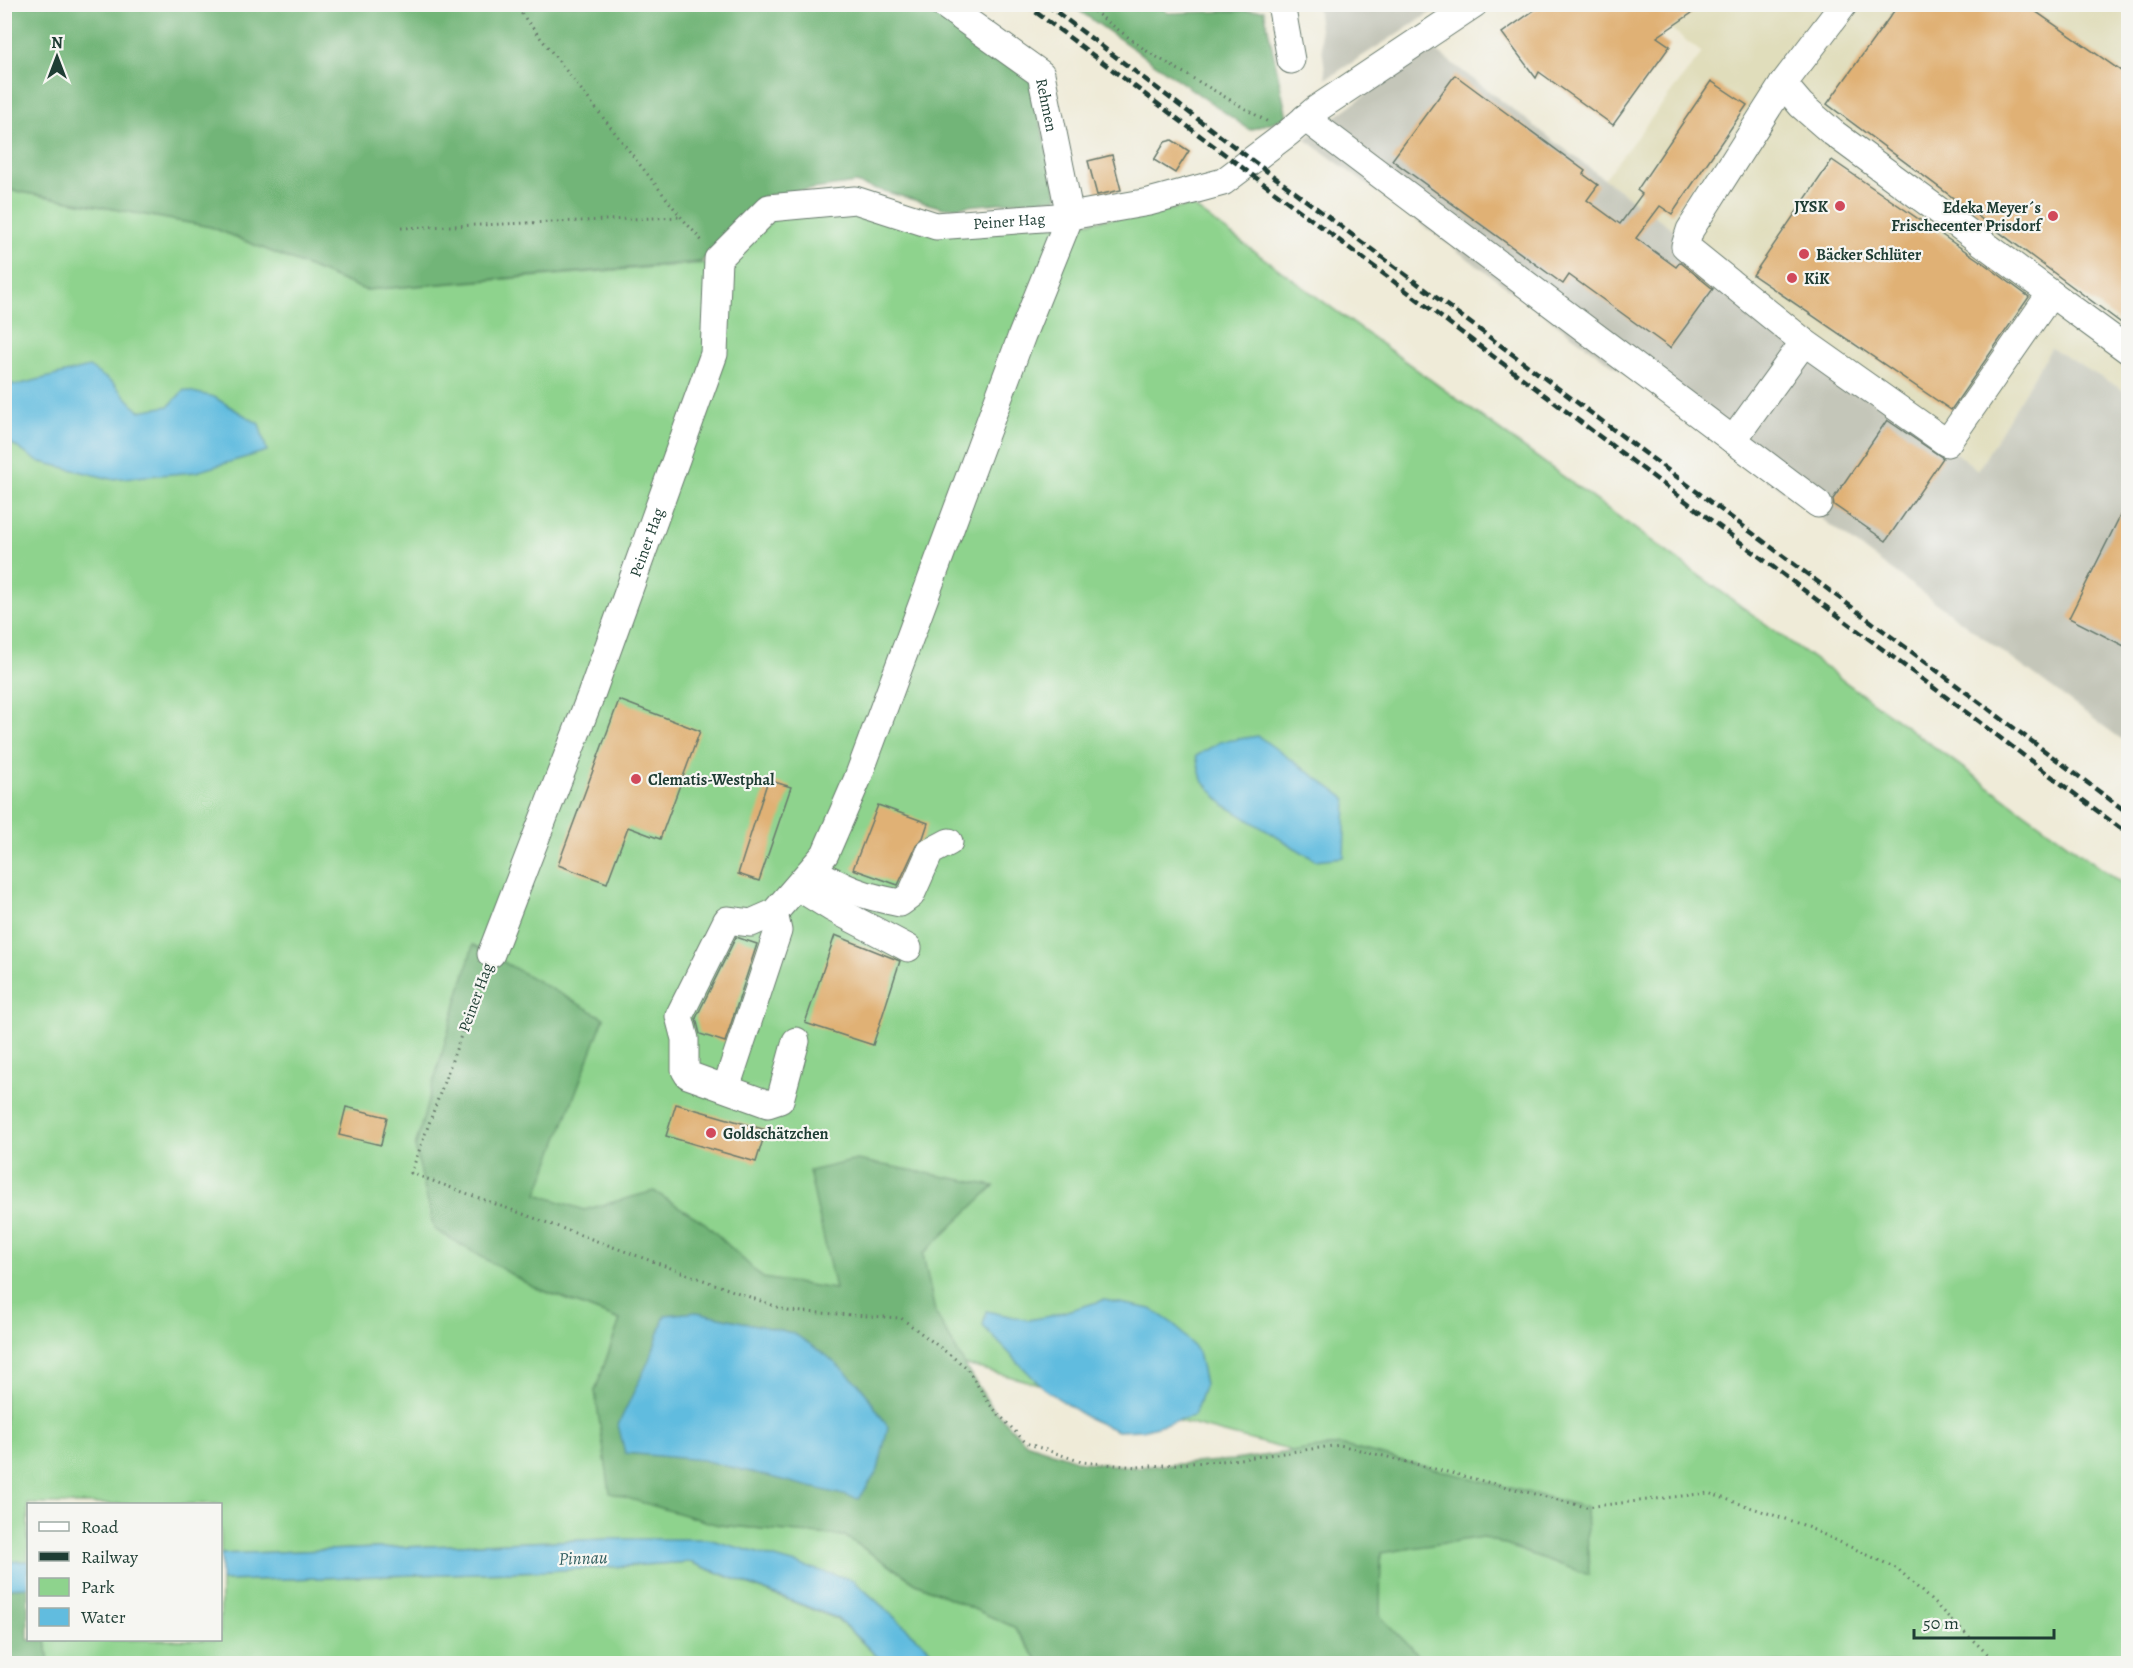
<svg xmlns="http://www.w3.org/2000/svg" width="2133" height="1668" font-family="Alegreya,serif">
<rect width="100%" height="100%" fill="#f6f6f2"/>
<filter id="ink" filterUnits="userSpaceOnUse"><feTurbulence type="fractalNoise" baseFrequency=".0167" numOctaves="2"/><feDisplacementMap in="SourceGraphic" scale="12" xChannelSelector="R" yChannelSelector="G"/><feConvolveMatrix kernelMatrix="1 2 1 2 8 2 1 2 1" color-interpolation-filters="sRGB"/></filter>
<filter id="wash" filterUnits="userSpaceOnUse"><feTurbulence type="fractalNoise" baseFrequency=".008" numOctaves="4" result="noise"/><feDisplacementMap in="SourceGraphic" scale="24" xChannelSelector="R" yChannelSelector="G"/><feGaussianBlur stdDeviation="1.35" result="paint"/><feColorMatrix in="noise" values="0 0 0 0 0 0 0 0 0 0 0 0 0 0 0 0 0 1.4 0 .05"/><feComposite in="paint" operator="in"/></filter>
<g filter="url(#wash)">
<rect width="100%" height="100%" fill="#efebd8"/>
<!-- built -->
<polygon fill="#e0ddbb" points="1641,5 2128,5 2128,393 2051,348 1978,470 1677,232 1604,179 1702,53"/>
<!-- industrial -->
<g fill="#c4c6b9">
<polygon points="1317,5 1317,4 1443,5 1326,79"/>
<polygon points="1431,47 1604,179 1677,232 1978,470 2051,348 2128,393 2128,744 1305,139"/>
</g>
<!-- green -->
<g fill="#8ed38d" stroke="#568860" stroke-width="1.5">
<polygon points="4,189 211,227 365,290 732,261 776,216 854,212 1064,226 1192,206 2128,888 2128,1663 1342,1663 1380,1474 450,1229 531,1286 620,1320 595,1391 718,1525 845,1536 916,1583 1014,1627 1040,1663 945,1663 853,1580 608,1539 221,1554 220,1504 28,1504 28,1561 5,1562"/>
<polygon points="690,1562 837,1619 884,1663 49,1664 46,1640 220,1640 221,1581 546,1571"/>
</g>
<!-- forest -->
<g fill="#72b578" stroke="#487956" stroke-width="1.5">
<polygon points="4,5 926,5 1030,76 1058,198 943,208 855,183 764,196 701,262 365,290 211,227 5,189"/>
<polygon points="1071,5 1158,5 1168,13 1264,10 1287,117 1250,130"/>
<polygon points="473,945 604,1018 537,1194 584,1210 654,1191 705,1223 763,1278 835,1289 809,1171 857,1160 994,1186 923,1254 935,1312 966,1367 990,1405 1026,1443 1082,1462 1137,1467 1233,1460 1340,1445 1586,1507 1589,1575 1483,1537 1381,1553 1380,1616 1426,1663 1040,1663 1014,1627 916,1583 845,1536 718,1525 610,1493 595,1391 620,1320 531,1286 434,1229 415,1147"/>
<polygon points="28,1587 28,1640 46,1640 49,1663 5,1663 4,1592 6,1588"/>
</g>
<!-- water -->
<g fill="#61bcdf" stroke="#407c8a" stroke-width="1.5">
<polygon points="89,367 113,383 139,411 169,406 184,390 214,397 259,424 267,451 196,472 111,479 37,461 5,439 5,383 17,385"/>
<polygon points="1258,736 1346,799 1344,857 1315,860 1224,805 1202,780 1196,756 1220,742"/>
<polygon points="1104,1300 1151,1309 1175,1325 1198,1352 1205,1384 1194,1416 1142,1430 1117,1431 1086,1417 1043,1388 983,1326 986,1311 1028,1320 1050,1316"/>
<polygon points="697,1312 793,1333 826,1355 861,1386 888,1427 878,1470 859,1499 702,1460 625,1453 618,1425 651,1356 665,1315"/>
<polygon points="608,1539 708,1539 853,1580 945,1663 884,1663 837,1618 690,1562 546,1571 221,1581 221,1554"/>
<polygon points="28,1561 28,1587 5,1588 5,1562"/>
</g>
<g id="blocks">
<!-- building -->
<g fill="#e0b175">
<polygon points="1543,4 1705,4 1657,37 1670,46 1613,125 1539,72 1536,78 1502,33"/>
<polygon points="1899,4 2025,4 2128,76 2128,328 1827,104"/>
<polygon points="1455,75 1585,171 1583,174 1598,185 1587,200 1620,224 1642,194 1637,190 1711,81 1747,105 1672,214 1660,206 1636,238 1676,267 1680,262 1713,289 1670,348 1569,275 1563,284 1392,160"/>
<polygon points="1172,140 1189,151 1175,173 1154,160 1165,142"/>
<polygon points="1112,155 1121,190 1097,195 1088,161"/>
<polygon points="1832,160 1983,263 2029,297 1951,410 1753,275"/>
<polygon points="1887,420 1943,458 1886,541 1834,505 1833,499"/>
<polygon points="2128,500 2128,648 2069,618"/>
<polygon points="619,700 700,731 660,839 628,827 607,883 558,865"/>
<polygon points="768,780 791,787 759,881 738,874"/>
<polygon points="878,805 928,823 923,838 916,846 898,885 853,869"/>
<polygon points="835,935 900,961 873,1045 805,1023"/>
<polygon points="736,937 757,944 725,1042 700,1034 696,1018"/>
<polygon points="676,1104 766,1130 756,1162 666,1136"/>
<polygon points="346,1107 387,1117 381,1145 339,1135"/>
</g>
</g>
</g>
<g filter="url(#ink)">
<use href="#blocks" fill-opacity="0" stroke="#687a6d" stroke-width="1.5"/>
<g fill="none" stroke-linecap="round" stroke-linejoin="round">
<defs>
<g id="minor">
<path id="s1" d="M943,4L1041,74L1070,216"/>
<polyline points="1281,4 1291,60"/>
<polyline points="1844,4 1783,84 1690,230 1685,246 1804,342 1947,443 2043,305"/>
<polyline points="1783,84 1801,105 1832,132 2128,350"/>
<polyline points="1305,118 1818,504"/>
<polyline points="1733,440 1804,342"/>
<path d="M813,870C845,889 863,896 900,903L911,895L930,852L949,842"/>
<polyline points="798,887 832,908 908,948"/>
<path id="s2" d="M491,954L591,695L714,354L718,259L769,208L855,200L936,226L1070,216L1149,202L1223,182L1288,133L1315,110L1474,4"/>
<polyline points="796,1041 780,1100 768,1104 688,1075 685,1070 685,1039 679,1016 727,920 751,923 774,913 825,854 857,780 1022,335 1070,216"/>
<polyline points="726,1088 778,931 774,913"/>
</g>
</defs>
<!-- minor casing -->
<use href="#minor" stroke="#687a6d" stroke-width="29"/>
<!-- path -->
<g stroke="#687a6d" stroke-width="3" stroke-dasharray="1.5 4.5" stroke-linecap="butt">
<polyline points="514,4 681,217 703,242"/>
<polyline points="1084,4 1148,52 1268,122"/>
<polyline points="401,228 681,217"/>
<polyline points="483,975 411,1173 788,1311 901,1318 966,1367 990,1405 1026,1443 1082,1462 1137,1467 1233,1460 1340,1445 1586,1507 1708,1493 1803,1525 1898,1569 1998,1664"/>
</g>
<!-- minor -->
<use href="#minor" stroke="#fff" stroke-width="27"/>
<!-- rail -->
<g stroke="#1f3d34" stroke-width="4.5" stroke-dasharray="9 4.5" stroke-linecap="butt">
<polyline points="1025,4 2128,834"/>
<polyline points="1046,4 1253,161 2128,813"/>
</g>
</g>
</g>
<!-- markers -->
<g fill="#d1495b" stroke="#f6f6f2" stroke-width="2">
<circle cx="1840" cy="206" r="6"/>
<circle cx="2053" cy="216" r="6"/>
<circle cx="1804" cy="254" r="6"/>
<circle cx="1792" cy="278" r="6"/>
<circle cx="636" cy="779" r="6"/>
<circle cx="711" cy="1133" r="6"/>
</g>
<g text-anchor="middle" stroke-width="4.5" stroke-linejoin="round" paint-order="stroke">
<!-- street labels -->
<g font-size="16" fill="#1f3d34" stroke="#f6f6f2">
<text dy="6" stroke="none"><textPath href="#s1" startOffset="152">Rehmen</textPath></text>
<text dy="6" stroke="none"><textPath href="#s2" startOffset="1052">Peiner Hag</textPath></text>
<text dy="6" stroke="none"><textPath href="#s2" startOffset="440">Peiner Hag</textPath></text>
<text transform="translate(475 997) rotate(-70)" y="6">Peiner Hag</text>
</g>
<!-- poi labels -->
<g font-size="16" font-weight="bold" fill="#1f3d34" stroke="#f6f6f2" text-anchor="start">
<text x="1828" y="212" text-anchor="end">JYSK</text>
<text x="2041" y="213" text-anchor="end">Edeka Meyer´s<tspan x="2041" dy="18">Frischecenter Prisdorf</tspan></text>
<text x="1816" y="260">Bäcker Schlüter</text>
<text x="1804" y="284">KiK</text>
<text x="648" y="785">Clematis-Westphal</text>
<text x="723" y="1139">Goldschätzchen</text>
</g>
<!-- water labels -->
<g font-size="18" font-style="italic" fill="#305d5f" stroke="#f6f6f2">
<text transform="translate(583 1558) rotate(-2)" y="6">Pinnau</text>
</g>
</g>
<!-- margin -->
<rect width="2133" height="1668" fill="none" stroke="#f6f6f2" stroke-width="24"/>
<!-- legend -->
<rect x="27" y="1503" width="195" height="138" fill="#f6f6f2" stroke="#a0aca6" stroke-width="1.5"/>
<rect x="39" y="1522" width="30" height="9" fill="#ffffff" stroke="#a0aca6" stroke-width="1.5"/>
<text x="81" y="1533" font-size="18" fill="#1f3d34">Road</text>
<rect x="39" y="1552" width="30" height="9" fill="#1f3d34" stroke="#a0aca6" stroke-width="1.5"/>
<text x="81" y="1563" font-size="18" fill="#1f3d34">Railway</text>
<rect x="39" y="1578" width="30" height="18" fill="#8ed38d" stroke="#a0aca6" stroke-width="1.5"/>
<text x="81" y="1593" font-size="18" fill="#1f3d34">Park</text>
<rect x="39" y="1608" width="30" height="18" fill="#61bcdf" stroke="#a0aca6" stroke-width="1.5"/>
<text x="81" y="1623" font-size="18" fill="#1f3d34">Water</text>
<!-- north arrow -->
<g transform="translate(57 57)" stroke="#f6f6f2" stroke-width="4.5" paint-order="stroke">
<path d="M0-4.5L10 22L0 15L-10 22Z" fill="#1f3d34"/>
<text y="-9" font-size="16" font-weight="bold" text-anchor="middle" fill="#1f3d34">N</text>
</g>
<!-- scale -->
<path d="M1914 1629v9h140v-9" fill="none" stroke="#1f3d34" stroke-width="3"/>
<text x="1923" y="1629" font-size="18" fill="#1f3d34" stroke="#f6f6f2" stroke-width="4.5" paint-order="stroke">50 m</text>
</svg>
